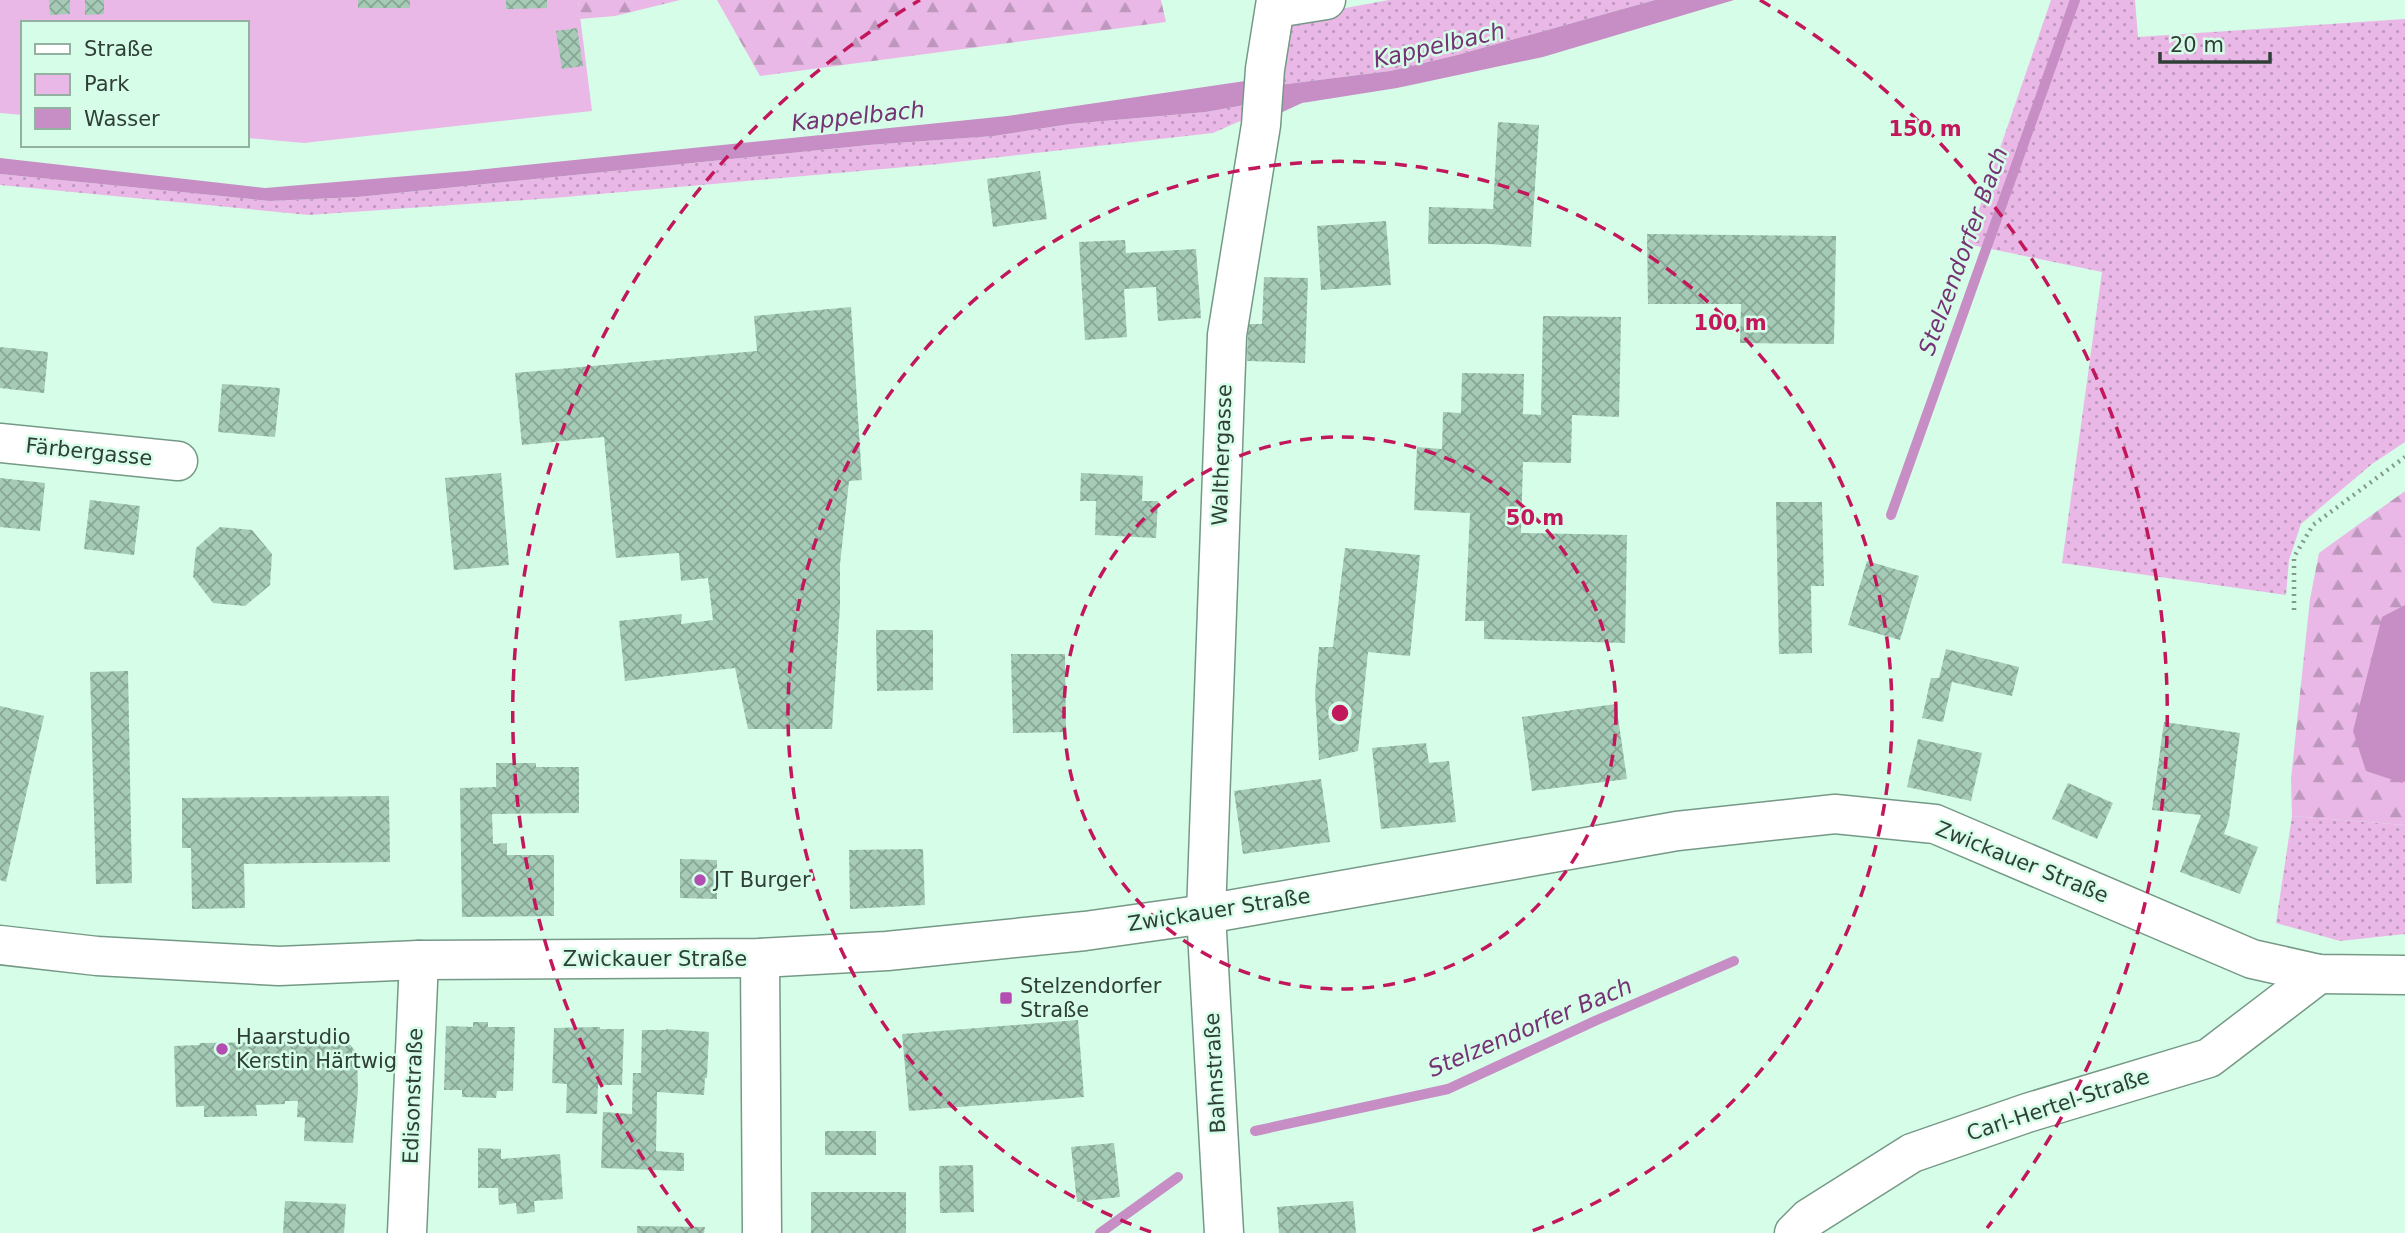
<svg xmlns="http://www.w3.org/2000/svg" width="2405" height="1233" font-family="'DejaVu Sans',sans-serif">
<defs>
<pattern id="grass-dots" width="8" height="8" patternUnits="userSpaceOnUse" patternTransform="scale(1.75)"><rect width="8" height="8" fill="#eab8e7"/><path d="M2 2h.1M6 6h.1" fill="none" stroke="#be97bc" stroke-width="1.8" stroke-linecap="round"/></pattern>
<pattern id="forest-firs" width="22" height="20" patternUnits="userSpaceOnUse" patternTransform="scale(1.75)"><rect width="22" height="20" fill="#eab8e7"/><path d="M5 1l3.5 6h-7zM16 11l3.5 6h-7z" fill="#be97bc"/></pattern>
<pattern id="building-cross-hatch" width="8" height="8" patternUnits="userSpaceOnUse" patternTransform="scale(1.75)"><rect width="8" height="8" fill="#a5cbb7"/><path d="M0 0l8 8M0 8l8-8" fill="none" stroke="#87a696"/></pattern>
</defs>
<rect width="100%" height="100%" fill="#d6fde8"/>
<!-- grass -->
<g fill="url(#grass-dots)">
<polygon points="1389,0 1655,0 1457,55 1390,71 1279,85 1291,18"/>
<polygon points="2051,0 2135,0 2138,37 2405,19 2405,442 2372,464 2301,524 2289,560 2286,595 2062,563 2102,272 1967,244"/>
<polygon points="1250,104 1247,118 1213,133 939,164 554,198 309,215 0,185 0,174 270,201 358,197 869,145 994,136 1070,124 1206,112"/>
<polygon points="2292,816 2405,825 2405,934 2340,941 2276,923"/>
</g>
<!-- forest -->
<g fill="url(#forest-firs)">
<polygon points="578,0 680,0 615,16 580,19"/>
<polygon points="717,0 1161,0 1166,22 760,76"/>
<polygon points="2405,491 2405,825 2292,816 2291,779 2310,599 2319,553"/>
</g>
<!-- green -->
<polygon fill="#eab8e7" points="0,0 578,0 592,111 304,143 247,138 247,23 23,23 23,115 0,113"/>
<!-- water -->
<g fill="#c68ec4">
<polygon points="1655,0 1734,0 1543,57 1397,88 1302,103 1276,115 1279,85 1390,71 1457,55"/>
<polygon points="1245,81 1250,104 1206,112 1070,124 994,136 869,145 358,197 270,201 0,174 0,158 265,188 467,171 1007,116"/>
<polygon points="2405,605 2405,781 2402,783 2366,771 2353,731 2382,617"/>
</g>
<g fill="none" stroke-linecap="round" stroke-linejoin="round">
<!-- stream -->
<g stroke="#c68ec4" stroke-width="10">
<polyline points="1891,515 2075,0"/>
<polyline points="1255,1131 1448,1089 1597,1020 1734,961"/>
<polyline points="1100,1233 1178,1177"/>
</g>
</g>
<!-- building -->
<g fill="url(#building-cross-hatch)">
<polygon points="49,0 70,0 70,14 50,15"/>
<polygon points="85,0 104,0 104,14 85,15"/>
<rect x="358" y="0" width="52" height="8"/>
<polygon points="506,0 547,0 547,8 506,9"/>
<polygon points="577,28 583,66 562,69 556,31"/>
<polygon points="1498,122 1539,125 1531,247 1490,244 1428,244 1429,207 1493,209"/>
<polygon points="1040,171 1047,219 993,227 987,179"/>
<polygon points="1386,221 1391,285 1321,290 1317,226"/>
<polygon points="1647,234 1836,236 1834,344 1740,343 1741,304 1648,304"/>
<polygon points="1125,240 1126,253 1196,249 1201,318 1158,321 1156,287 1124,289 1127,337 1085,340 1079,242"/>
<polygon points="1264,277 1308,278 1305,363 1247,361 1248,324 1262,324"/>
<polygon points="851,307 862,480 849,481 840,564 840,607 832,729 748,729 735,668 625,681 619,621 682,614 681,624 713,620 708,578 681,581 679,553 616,558 604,437 522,445 515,373 757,351 754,316"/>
<polygon points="1543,316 1621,317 1619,417 1572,415 1571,463 1523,462 1521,533 1627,535 1625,643 1484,639 1484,621 1465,621 1470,513 1414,510 1417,447 1442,449 1443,412 1461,413 1462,373 1524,374 1523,414 1541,415"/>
<polygon points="0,347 48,352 44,393 0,388"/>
<polygon points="222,384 280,388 275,437 218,432"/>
<polygon points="501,473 509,565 454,570 445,478"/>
<polygon points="1081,473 1143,476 1142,501 1158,501 1156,538 1095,535 1096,501 1080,501"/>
<polygon points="0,478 45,483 40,531 0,527"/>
<polygon points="90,500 140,506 134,555 84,549"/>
<polygon points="1776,502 1822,502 1824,586 1811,586 1812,653 1779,654"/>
<polygon points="220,527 252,530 272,554 270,585 245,606 213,603 193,577 196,548"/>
<polygon points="1345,548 1420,555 1410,656 1368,652 1358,751 1319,760 1315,693 1319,647 1333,647"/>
<polygon points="1867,561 1919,576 1900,640 1848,625"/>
<polygon points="876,630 933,630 933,690 877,691"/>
<polygon points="1946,649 2019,667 2012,696 1952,682 1943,722 1922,718 1931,678 1939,678"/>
<polygon points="1011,654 1065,654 1066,732 1013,733"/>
<polygon points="128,671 132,883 96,884 90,672"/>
<polygon points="1616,704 1627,779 1532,791 1522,717"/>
<polygon points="0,706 44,716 6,882 0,880"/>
<polygon points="2164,722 2240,733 2229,819 2224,834 2258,847 2240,894 2180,872 2201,815 2152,810"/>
<polygon points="1918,739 1982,753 1971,801 1907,787"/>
<polygon points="1426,743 1429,763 1449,761 1456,822 1381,829 1372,748"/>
<polygon points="496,763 536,763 536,767 579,767 579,813 492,814 493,844 507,843 507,855 554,855 554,916 462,917 460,788 496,787"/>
<polygon points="1321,779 1330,842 1243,854 1234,791"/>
<polygon points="2068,783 2113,803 2097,839 2052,819"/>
<polygon points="389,796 390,862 244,864 245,908 192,909 191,848 182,848 182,798"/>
<polygon points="923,849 925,905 850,909 849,850"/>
<polygon points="680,859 717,860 717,899 680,898"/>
<polygon points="1078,1020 1084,1097 909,1111 902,1034"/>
<polygon points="473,1022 488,1022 488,1027 515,1027 513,1091 497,1091 496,1098 462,1097 462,1090 444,1090 446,1026 473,1027"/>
<polygon points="600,1027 600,1029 624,1029 622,1085 598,1085 597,1114 566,1113 567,1084 552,1083 554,1028"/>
<polygon points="666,1029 709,1032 707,1078 705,1078 704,1095 657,1092 656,1151 684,1153 684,1171 601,1168 603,1112 632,1114 633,1073 641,1073 642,1030 666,1030"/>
<polygon points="347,1041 357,1053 358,1091 353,1143 304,1141 305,1118 297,1117 298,1101 285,1101 285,1104 256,1105 257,1116 204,1117 204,1106 176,1107 174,1046 199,1045 200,1043"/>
<rect x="825" y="1131" width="51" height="24"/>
<polygon points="1114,1143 1120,1197 1077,1202 1071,1147"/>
<polygon points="478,1148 501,1149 501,1159 560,1154 563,1199 534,1201 535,1212 517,1214 516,1203 499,1205 498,1188 478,1188"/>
<polygon points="973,1165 974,1212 940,1213 939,1166"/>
<rect x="811" y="1192" width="95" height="41"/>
<polygon points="285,1201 346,1204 344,1233 283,1233"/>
<polygon points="1353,1201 1356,1233 1279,1233 1277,1207"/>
<polygon points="637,1226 705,1227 704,1233 637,1233"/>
</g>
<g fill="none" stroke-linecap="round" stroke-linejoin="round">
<defs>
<g id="minor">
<polyline points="1276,8 1326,0"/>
<polyline points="0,443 178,461"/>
<polyline points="760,958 762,1233"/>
<polyline points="407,1233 419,960"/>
<polyline points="1224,1233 1206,914 1227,335 1261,125 1265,69 1276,0"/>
<polyline points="1794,1233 1809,1218 1912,1153 2027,1113 2209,1058 2319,974"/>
</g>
<polyline id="major" points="0,945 97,956 279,966 419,960 760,958 887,951 1085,931 1206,914 1677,831 1835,814 1935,824 2252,959 2319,974 2405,975"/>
</defs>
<!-- minor casing -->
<use href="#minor" stroke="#759986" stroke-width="41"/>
<!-- major casing -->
<use href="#major" stroke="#759986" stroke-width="41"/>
<!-- path -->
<polyline stroke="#809b8c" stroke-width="4.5" stroke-dasharray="2 5" stroke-linecap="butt" points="2294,610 2294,557 2313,525 2405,457"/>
<!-- minor -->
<use href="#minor" stroke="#fff" stroke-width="38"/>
<!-- major -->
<use href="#major" stroke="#fff" stroke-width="38"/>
</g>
<!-- distance rings -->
<g fill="none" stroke="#c2185b" stroke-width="3.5" stroke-dasharray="12 9">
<circle cx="1340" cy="713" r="276"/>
<path d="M1151 1232A552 552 0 1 1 1529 1232"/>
<path d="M693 1228A827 827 0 0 1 920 0M1760 0A827 827 0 0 1 1987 1228"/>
</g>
<!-- markers -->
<g fill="#b34db2" stroke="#d6fde8" stroke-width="2.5">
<circle cx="700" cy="880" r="7"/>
<rect x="999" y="991" width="14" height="14" rx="3.5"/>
<circle cx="222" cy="1049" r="7"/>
</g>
<g text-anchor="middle" stroke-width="5" stroke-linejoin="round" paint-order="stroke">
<!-- street labels -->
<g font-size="21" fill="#2f3f37" stroke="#d6fde8">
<text transform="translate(89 452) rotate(6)" y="7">Färbergasse</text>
<text transform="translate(1222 455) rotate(-88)" y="7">Walthergasse</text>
<text transform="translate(2022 862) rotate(22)" y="7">Zwickauer Straße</text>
<text transform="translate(1219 910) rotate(-9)" y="7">Zwickauer Straße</text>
<text x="655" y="966">Zwickauer Straße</text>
<text transform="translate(1215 1073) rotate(-93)" y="7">Bahnstraße</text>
<text transform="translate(413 1096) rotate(-88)" y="7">Edisonstraße</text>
<text transform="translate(2058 1105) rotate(-18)" y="7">Carl-Hertel-Straße</text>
</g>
<!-- poi labels -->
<g font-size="21" fill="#2f3f37" stroke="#d6fde8" text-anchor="start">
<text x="714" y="887">JT Burger</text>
<text x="1020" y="993">Stelzendorfer<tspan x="1020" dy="24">Straße</tspan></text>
<text x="236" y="1044">Haarstudio<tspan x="236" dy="24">Kerstin Härtwig</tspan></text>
</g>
<!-- water labels -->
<g font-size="23" font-style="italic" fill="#753274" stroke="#d6fde8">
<text transform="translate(1439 45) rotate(-13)" y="8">Kappelbach</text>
<text transform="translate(858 116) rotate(-6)" y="8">Kappelbach</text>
<text transform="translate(1963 251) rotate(-70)" y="8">Stelzendorfer Bach</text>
<text transform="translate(1530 1027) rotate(-23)" y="8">Stelzendorfer Bach</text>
</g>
</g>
<circle cx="1340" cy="713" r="10" fill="#c2185b" stroke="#d6fde8" stroke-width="3.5"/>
<g font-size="21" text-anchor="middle" font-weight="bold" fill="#c2185b" stroke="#d6fde8" stroke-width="5" stroke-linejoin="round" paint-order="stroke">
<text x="1925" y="136">150 m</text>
<text x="1730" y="330">100 m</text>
<text x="1535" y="525">50 m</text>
</g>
<!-- legend -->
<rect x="21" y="21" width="228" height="126" fill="#d6fde8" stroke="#93b1a1" stroke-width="2"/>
<rect x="35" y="44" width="35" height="10" fill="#ffffff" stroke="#93b1a1" stroke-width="2"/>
<text x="84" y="56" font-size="21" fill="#2f3f37">Straße</text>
<rect x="35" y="74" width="35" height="21" fill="#eab8e7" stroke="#93b1a1" stroke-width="2"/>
<text x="84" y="91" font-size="21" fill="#2f3f37">Park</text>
<rect x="35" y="108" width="35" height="21" fill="#c68ec4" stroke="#93b1a1" stroke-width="2"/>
<text x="84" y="126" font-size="21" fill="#2f3f37">Wasser</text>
<!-- scale -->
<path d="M2160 52v10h110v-10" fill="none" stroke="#2f3f37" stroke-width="3.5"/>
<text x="2170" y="52" font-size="21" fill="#2f3f37" stroke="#d6fde8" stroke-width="5" paint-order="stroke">20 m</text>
</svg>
